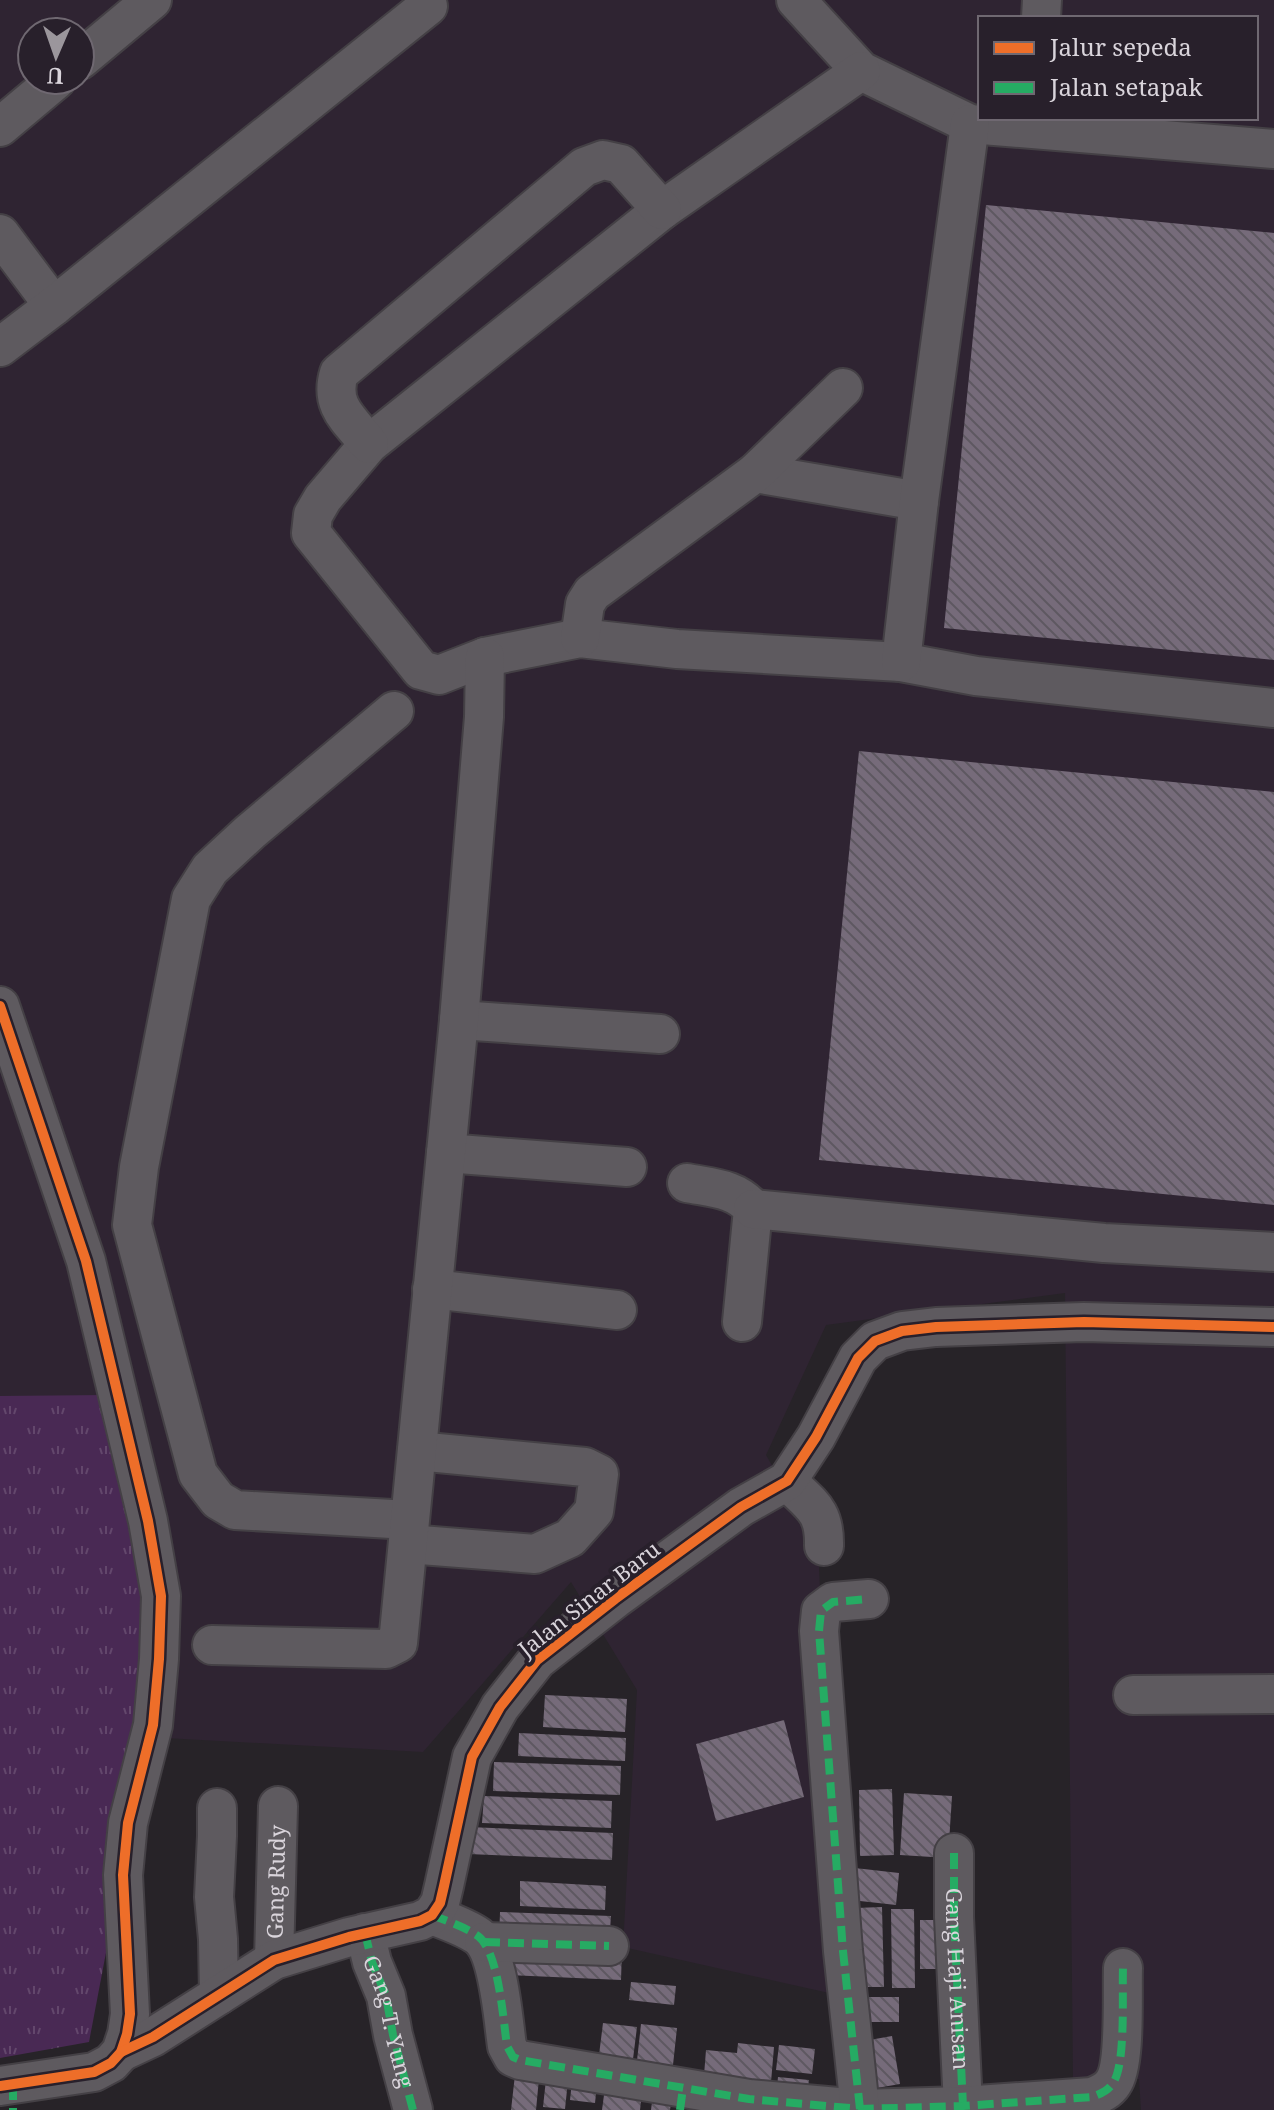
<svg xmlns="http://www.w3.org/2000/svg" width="1274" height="2110" font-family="'Noto Serif',serif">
<defs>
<pattern id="grass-tufts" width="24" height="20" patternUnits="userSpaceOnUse" patternTransform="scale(2)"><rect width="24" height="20" fill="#492954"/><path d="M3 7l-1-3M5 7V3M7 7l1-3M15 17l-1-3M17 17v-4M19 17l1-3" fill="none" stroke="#63476c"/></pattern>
<pattern id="building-back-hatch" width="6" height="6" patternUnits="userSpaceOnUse" patternTransform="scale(2)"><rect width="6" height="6" fill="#766b7a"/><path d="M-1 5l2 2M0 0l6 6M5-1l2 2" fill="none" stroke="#5e5861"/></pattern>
</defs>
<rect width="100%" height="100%" fill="#272328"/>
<!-- built -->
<path fill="#2f2432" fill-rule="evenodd" d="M0,0H1274V2110H1141L1139,2079L1073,2080L1065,1293L826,1325L766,1455L818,1545L838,1995L623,1947L637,1690L571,1582L423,1752L147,1737L110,1396H0ZM980,18H1256V118H980ZM32,32H80V80H32Z"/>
<!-- grass -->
<polygon fill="url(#grass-tufts)" points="110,1395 152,1556 147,1737 89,2042 0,2058 0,1396"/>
<!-- building -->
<g fill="url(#building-back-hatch)">
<polygon points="986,205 1274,233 1274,660 944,628"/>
<polygon points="859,751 1274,792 1274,1205 819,1160"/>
<polygon points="545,1695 627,1699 625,1732 543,1727"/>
<polygon points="784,1720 804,1797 716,1821 696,1744"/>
<polygon points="519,1733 626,1738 625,1761 518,1756"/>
<polygon points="494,1762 621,1766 620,1795 493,1791"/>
<polygon points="892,1789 894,1855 860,1856 859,1790"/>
<polygon points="904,1793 952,1796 948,1858 900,1855"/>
<polygon points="484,1796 612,1801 611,1828 482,1823"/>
<polygon points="469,1827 613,1833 612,1860 468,1854"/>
<polygon points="855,1868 899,1873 896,1905 851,1900"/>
<polygon points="520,1881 606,1886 605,1910 520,1906"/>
<polygon points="882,1907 884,1987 857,1987 855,1908"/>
<polygon points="891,1909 914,1909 915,1988 892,1988"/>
<polygon points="500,1912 611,1916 609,1944 499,1940"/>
<polygon points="920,1920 950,1920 949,1969 920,1969"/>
<polygon points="509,1945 622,1950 621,1980 507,1975"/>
<polygon points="631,1982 676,1986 674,2005 629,2000"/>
<rect x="857" y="1997" width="42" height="25"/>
<polygon points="603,2023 637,2027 632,2067 598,2063"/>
<polygon points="641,2024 677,2028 672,2074 636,2070"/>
<polygon points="892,2036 900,2084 865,2090 858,2042"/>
<polygon points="738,2043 774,2047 770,2094 703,2088 706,2050 737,2053"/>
<polygon points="779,2045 815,2049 812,2074 776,2070"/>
<polygon points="516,2066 540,2068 536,2110 511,2110"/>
<polygon points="547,2070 569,2071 565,2109 543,2107"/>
<polygon points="573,2072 598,2075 595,2103 570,2100"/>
<polygon points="778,2077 809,2080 806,2101 776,2098"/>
<polygon points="606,2080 643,2084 640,2110 602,2110"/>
<polygon points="654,2086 673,2089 670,2110 651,2110"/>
</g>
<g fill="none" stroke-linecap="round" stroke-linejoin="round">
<defs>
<g id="minor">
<polyline points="796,0 861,71 970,124 1274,149"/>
<polyline points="1041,18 1042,0"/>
<polyline points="80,60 152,0"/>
<polyline points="861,71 662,210 369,444 323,498 313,515 311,533 421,670 439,675 485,657 580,638 677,649 901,662 976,676 1274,708"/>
<polyline points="0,127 56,80"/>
<polyline points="0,234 54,306"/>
<polyline points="0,347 54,306 428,6"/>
<path d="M369,444C349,419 329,406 339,373L584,167L603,160L621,164L662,210"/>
<polyline points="755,473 919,501"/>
<polyline points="580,638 585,604 592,593 755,473 843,388"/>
<polyline points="901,662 919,501 970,124"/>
<polyline points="394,711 250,832 210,869 191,899 139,1167 132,1225 198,1474 218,1500 235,1510 409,1520"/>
<polyline points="0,1006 86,1261 148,1521 161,1596 159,1659 153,1725 128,1823 123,1875 130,2014 127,2034 121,2052 111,2063 94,2072 0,2086"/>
<polyline points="459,1020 660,1034"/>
<polyline points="446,1153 627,1167"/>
<path d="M687,1183C712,1188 736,1188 753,1209L742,1322"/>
<polyline points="753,1209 1104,1243 1274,1252"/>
<polyline points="432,1289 617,1310"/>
<path d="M787,1481C811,1505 825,1510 824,1546"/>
<polyline points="408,1544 535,1554 570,1538 594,1511 599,1474 585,1467 417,1451"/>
<polyline points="212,1645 386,1649 398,1643 459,1020 484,717 485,657"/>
<polyline points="1133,1695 1274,1694"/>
<polyline points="217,1808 217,1836 214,1897 218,1939 219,1995"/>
<path id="s1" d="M954,1853V1917L963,2106"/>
<path d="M432,1915C447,1921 465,1927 478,1936C499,1952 503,2019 507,2046L513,2057L520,2060L749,2099L860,2109L963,2106L1092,2097C1100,2094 1108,2091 1113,2083C1126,2065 1122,1993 1123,1968"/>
<polyline points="365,1933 372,1962 386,1996 393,2035 413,2110"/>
<polyline points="484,1942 609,1946"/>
<path id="s2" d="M274,1960L278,1806"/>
<polyline points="121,2052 153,2037 274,1960 349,1937 420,1921 432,1915 440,1903 444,1886 472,1757 500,1707 537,1660 615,1599 741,1507 787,1481 816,1437 858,1358 875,1341 902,1331 936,1327 1084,1322 1274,1327"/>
<polyline points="860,2109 843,1951 819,1631 821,1611 833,1602 869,1599"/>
</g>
</defs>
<!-- minor casing -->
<use href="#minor" stroke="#444045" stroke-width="42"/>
<!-- minor -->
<use href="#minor" stroke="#5e5a5f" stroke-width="38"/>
<!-- quiet -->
<g stroke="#26ab63" stroke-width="8" stroke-dasharray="16 8" stroke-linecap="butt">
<polyline points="954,1853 954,1917 963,2106"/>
<path d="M432,1915C447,1921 465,1927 478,1936C499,1952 503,2019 507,2046L513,2057L520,2060L749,2099L860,2109L963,2106L1092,2097C1100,2094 1108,2091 1113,2083C1126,2065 1122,1993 1123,1968"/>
<path id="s3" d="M365,1933L372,1962L386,1996L393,2035L413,2110"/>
<polyline points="484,1942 609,1946"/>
<polyline points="13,2084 13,2110"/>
<polyline points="860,2109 843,1951 819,1631 821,1611 833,1602 869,1599"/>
<polyline points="680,2110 683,2088"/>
</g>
<defs>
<g id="cycleway">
<polyline points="0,1006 86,1261 148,1521 161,1596 159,1659 153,1725 128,1823 123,1875 130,2014 127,2034 121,2052 111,2063 94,2072 0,2086"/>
<polyline points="121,2052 153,2037 274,1960 349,1937 420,1921 432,1915 440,1903 444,1886 472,1757 500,1707 537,1660 615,1599 741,1507 787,1481 816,1437 858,1358 875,1341 902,1331 936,1327 1084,1322 1274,1327"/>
</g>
</defs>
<!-- cycleway casing -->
<use href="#cycleway" stroke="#28202b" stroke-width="15"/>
<!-- cycleway -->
<use href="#cycleway" stroke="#ee6e29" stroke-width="10"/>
</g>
<g text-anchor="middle" stroke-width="8" stroke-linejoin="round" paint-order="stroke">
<!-- street labels -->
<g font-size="22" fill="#d9d4db" stroke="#28202b">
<text transform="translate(589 1599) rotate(-38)" y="8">Jalan Sinar Baru</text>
<text dy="8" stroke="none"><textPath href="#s2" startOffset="78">Gang Rudy</textPath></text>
<text dy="8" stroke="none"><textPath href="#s1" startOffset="126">Gang Haji Anisan</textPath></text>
<text dy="8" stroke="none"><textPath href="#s3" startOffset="92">Gang T. Yung</textPath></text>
</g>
</g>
<!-- legend -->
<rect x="978" y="16" width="280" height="104" fill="#28202b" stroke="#6f6871" stroke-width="2"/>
<rect x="994" y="42" width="40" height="12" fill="#ee6e29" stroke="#6f6871" stroke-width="2"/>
<text x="1050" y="56" font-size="24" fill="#d9d4db">Jalur sepeda</text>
<rect x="994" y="82" width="40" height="12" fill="#26ab63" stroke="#6f6871" stroke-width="2"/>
<text x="1050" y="96" font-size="24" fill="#d9d4db">Jalan setapak</text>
<!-- north arrow -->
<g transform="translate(56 56) rotate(182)"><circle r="38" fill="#28202b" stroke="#6f6871" stroke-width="2"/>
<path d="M0-6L14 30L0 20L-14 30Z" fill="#9b969c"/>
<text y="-12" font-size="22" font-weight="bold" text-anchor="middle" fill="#d9d4db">U</text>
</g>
</svg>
